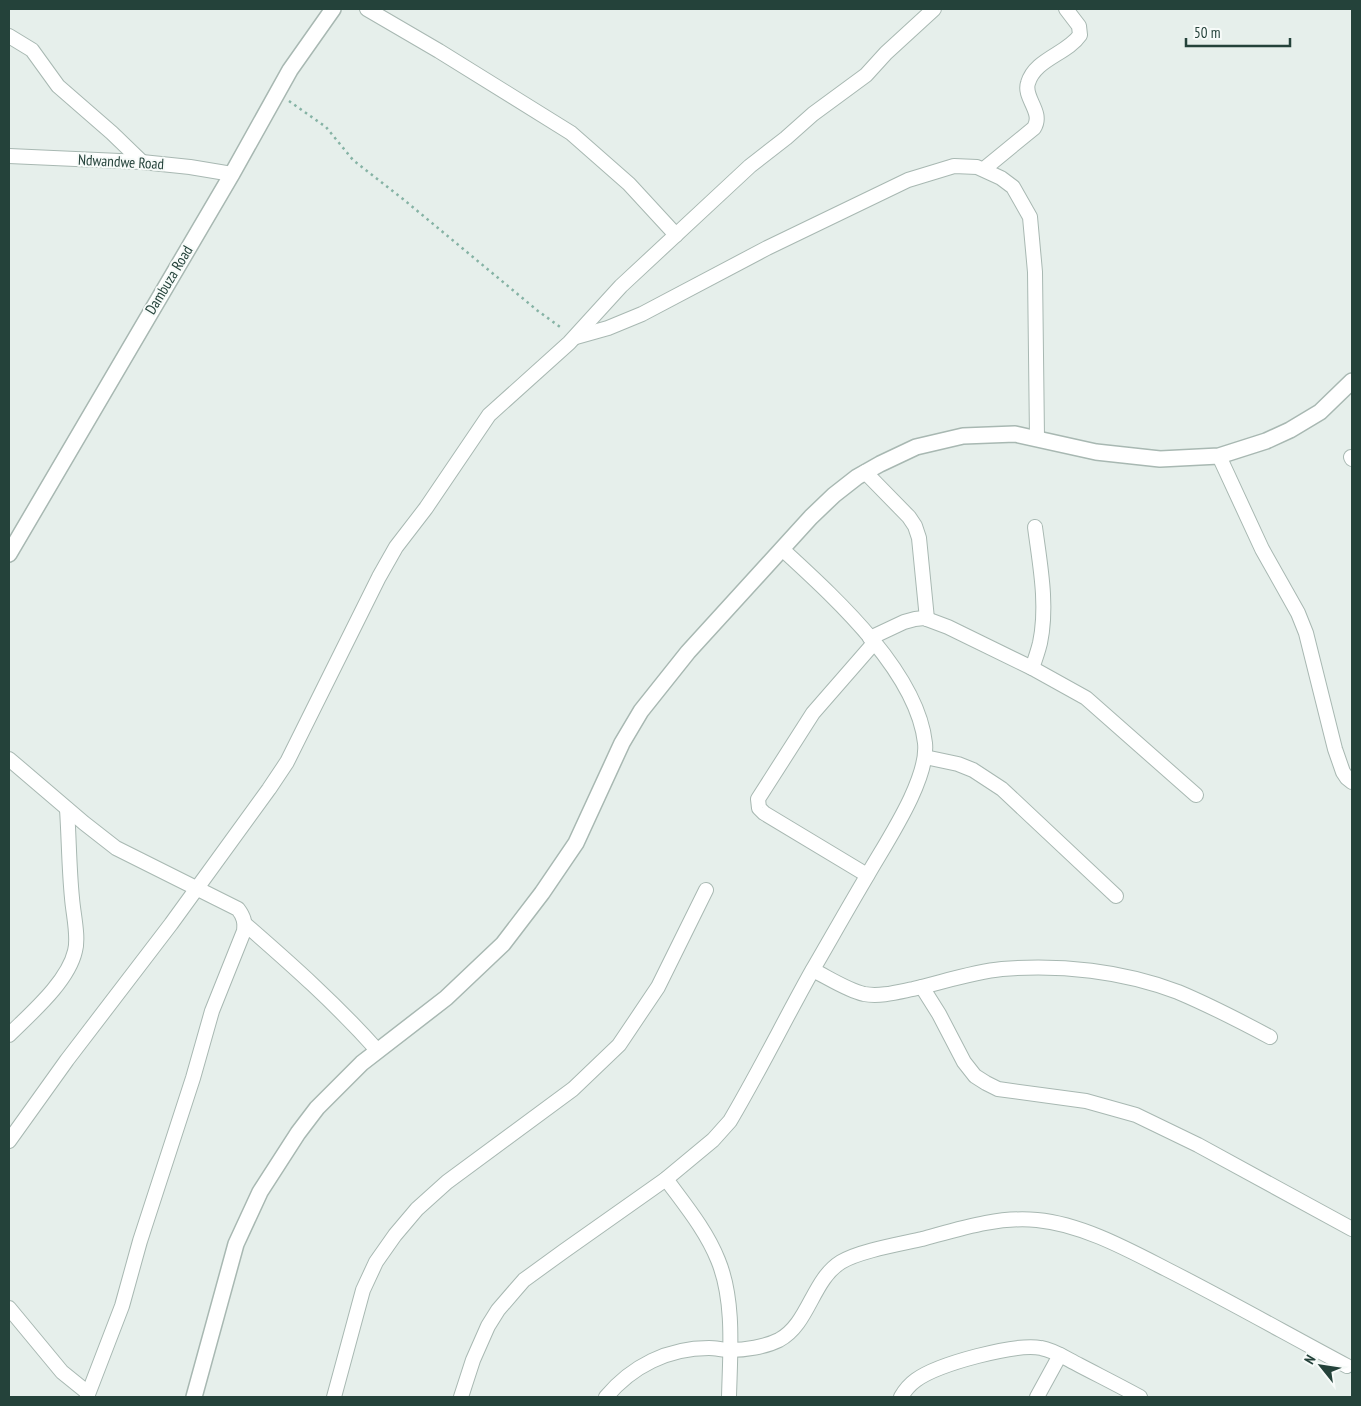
<svg xmlns="http://www.w3.org/2000/svg" width="1361" height="1406" font-family="'PT Sans Narrow',sans-serif">
<rect width="100%" height="100%" fill="#e6efeb"/>
<g fill="none" stroke-linecap="round" stroke-linejoin="round">
<defs>
<g id="minor">
<polyline points="367,9 439,51 571,133 629,184 676,235"/>
<polyline points="9,36 32,50 58,86 112,133 142,162"/>
<polyline points="9,156 142,162 190,167 232,174"/>
<path d="M984,169L1034,128C1044,112 1023,98 1028,83C1035,59 1067,54 1080,35L1079,26L1066,9"/>
<polyline points="576,337 608,328 642,314 767,248 908,180 954,166 977,167 1001,178 1013,187 1030,217 1035,272 1037,438"/>
<polyline points="1219,456 1262,549 1298,613 1306,633 1335,749 1343,772 1347,778 1352,782"/>
<polyline points="1351,457 1352,459"/>
<polyline points="865,472 909,517 915,526 919,538 927,619"/>
<polyline points="870,638 904,622 915,619 924,618 948,627 1032,668 1086,698 1196,795"/>
<path d="M1032,668C1035,660 1038,651 1040,643C1048,605 1040,565 1035,527"/>
<polyline points="925,757 958,764 973,770 1002,789 1116,896"/>
<path d="M9,759L84,823L116,848L238,909C244,917 245,922 244,931L212,1011L193,1078L140,1241L122,1306L87,1397"/>
<polyline points="867,875 764,813 759,808 758,799 813,713 874,643"/>
<path d="M245,924C291,964 336,1004 377,1050"/>
<path d="M813,970C829,978 847,990 864,994C880,997 898,992 913,989C943,982 972,972 1002,969C1060,964 1123,971 1178,992C1209,1005 1240,1021 1270,1037"/>
<polyline points="922,987 939,1014 964,1062 975,1076 986,1083 998,1089 1086,1101 1136,1115 1198,1145 1352,1229"/>
<path d="M9,1035C30,1014 68,982 75,951C79,937 73,913 72,898C69,868 69,839 67,809"/>
<polyline points="9,1141 67,1060 171,924 269,789 287,762 379,577 396,547 426,508 489,415 569,343 621,286 750,166 786,138 813,114 866,75 886,53 934,9"/>
<path d="M666,1179C685,1205 706,1230 718,1260C735,1301 730,1354 729,1397"/>
<polyline points="9,1308 62,1372 88,1393"/>
<polyline points="334,1397 363,1290 376,1262 395,1235 417,1209 447,1182 573,1089 619,1045 658,987 706,890"/>
<path d="M461,1397L473,1360L488,1326L498,1310L517,1288L524,1280L564,1251L666,1179L713,1140L730,1121C759,1072 784,1021 812,971C830,940 848,908 867,876C885,844 929,780 925,743C917,671 833,596 782,549"/>
<path d="M606,1397C632,1366 668,1348 709,1348C716,1348 723,1350 730,1350C745,1350 765,1347 779,1340C809,1324 812,1280 841,1262C859,1251 900,1244 922,1239C959,1229 998,1216 1037,1220C1081,1224 1127,1249 1166,1269C1227,1300 1287,1334 1347,1366"/>
<path d="M901,1397C905,1390 909,1385 916,1380C938,1364 1015,1343 1041,1348C1054,1350 1067,1359 1079,1365C1100,1376 1120,1386 1140,1397"/>
<polyline points="1037,1397 1060,1355"/>
</g>
<g id="tertiary">
<polyline points="9,554 232,174 290,70 333,9"/>
<polyline points="194,1397 236,1244 260,1192 298,1133 317,1108 362,1063 446,998 503,944 542,893 576,843 622,743 641,711 688,652 811,517 834,495 857,477 880,464 916,447 963,436 1015,434 1096,452 1160,459 1219,456 1266,441 1290,430 1320,412 1352,381"/>
</g>
</defs>
<!-- minor casing -->
<use href="#minor" stroke="#a8b8b2" stroke-width="16"/>
<!-- tertiary casing -->
<use href="#tertiary" stroke="#a8b8b2" stroke-width="18"/>
<!-- path -->
<polyline stroke="#86b3a5" stroke-width="2.5" stroke-dasharray="2.5 4" stroke-linecap="butt" points="289,101 326,127 353,160 403,199 538,311 563,329"/>
<!-- minor -->
<use href="#minor" stroke="#fff" stroke-width="14"/>
<!-- tertiary -->
<use href="#tertiary" stroke="#fff" stroke-width="15"/>
</g>
<g text-anchor="middle" stroke-width="4" stroke-linejoin="round" paint-order="stroke">
<!-- street labels -->
<g font-size="15" fill="#24423a" stroke="#f7fbf9">
<text transform="translate(121 162) rotate(3)" y="5">Ndwandwe Road</text>
<text transform="translate(169 280) rotate(-59)" y="5">Dambuza Road</text>
</g>
</g>
<!-- border -->
<rect width="1361" height="1406" fill="none" stroke="#24423a" stroke-width="20"/>
<!-- north arrow -->
<g transform="translate(1321 1366) rotate(300)" stroke="#f7fbf9" stroke-width="4" paint-order="stroke">
<path d="M0-4L9 19L0 12L-9 19Z" fill="#24423a"/>
<text y="-8" font-size="14" font-weight="bold" text-anchor="middle" fill="#24423a">N</text>
</g>
<!-- scale -->
<path d="M1186 38v8h104v-8" fill="none" stroke="#24423a" stroke-width="2.5"/>
<text x="1194" y="38" font-size="15" fill="#24423a" stroke="#f7fbf9" stroke-width="4" paint-order="stroke">50 m</text>
</svg>
